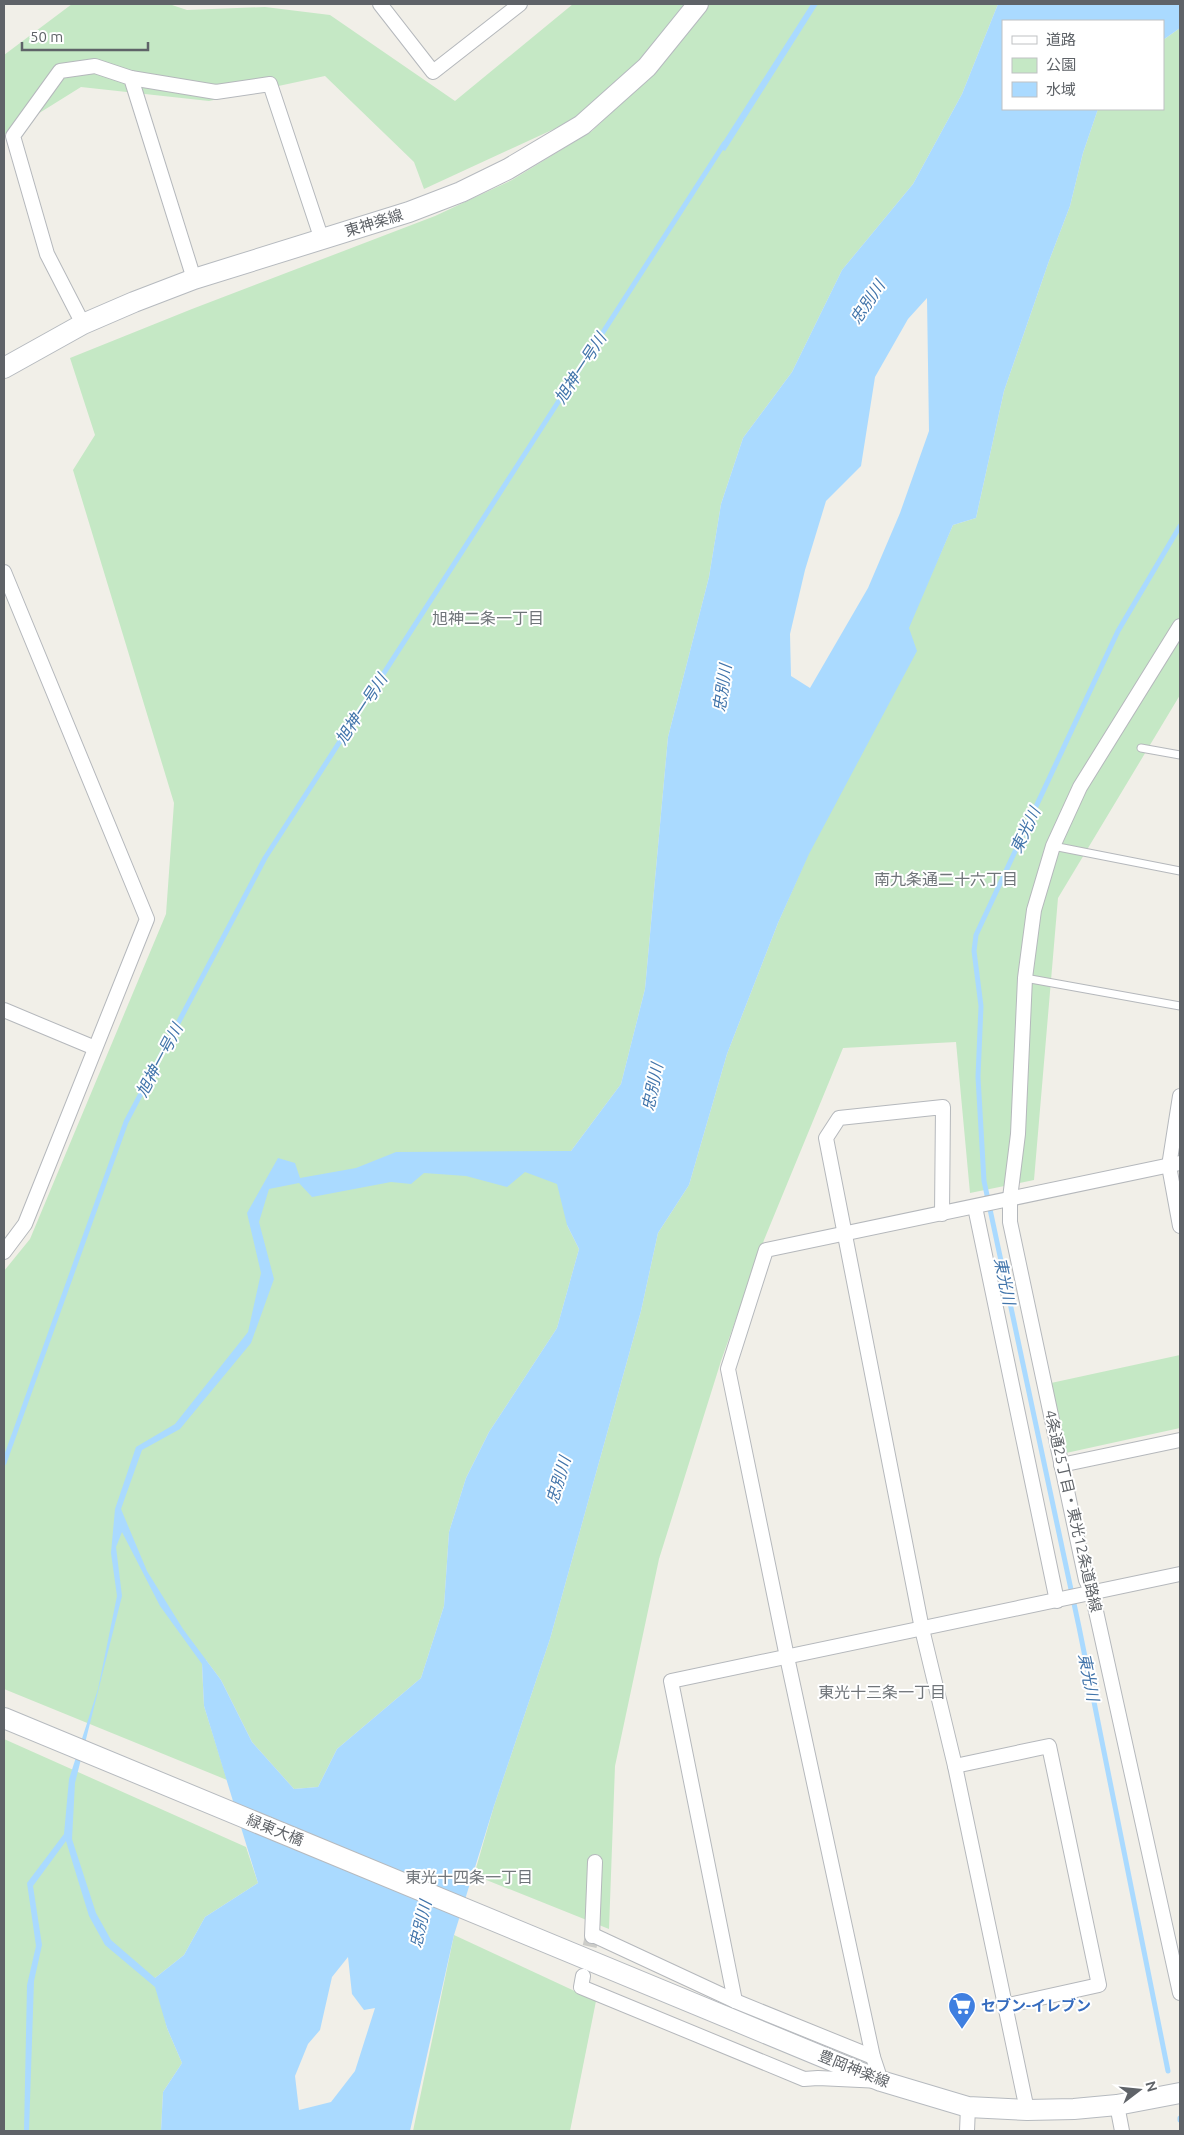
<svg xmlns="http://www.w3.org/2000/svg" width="1184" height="2135" font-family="Ubuntu,'Noto Sans JP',sans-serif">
<rect width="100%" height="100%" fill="#f1efe8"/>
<!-- green -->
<g fill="#c5e8c5">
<polygon points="72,4 169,4 187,10 265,7 330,15 455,101 573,4 685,4 640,60 578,118 424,189 414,162 325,76 209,101 81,87 4,135 4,55"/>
<polygon points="708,4 998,4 962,94 913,184 842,270 792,372 743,438 721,504 709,577 668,737 645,989 621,1084 571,1151 567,1225 579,1249 557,1328 489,1432 466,1478 449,1532 444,1606 421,1678 337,1749 318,1787 294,1789 252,1742 221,1680 206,1660 202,1665 204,1706 227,1780 4,1689 4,1271 30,1239 166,914 174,803 73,470 95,435 70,358 192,309 435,216 512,180 592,131 658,69"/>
<polygon points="1180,28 1180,695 1058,898 1034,1180 970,1193 956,1042 843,1048 764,1240 721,1361 659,1559 615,1766 609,1929 474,1875 494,1806 550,1639 641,1311 658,1233 689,1185 727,1054 778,923 953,525 976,518 1004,391 1049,261 1070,206 1083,153 1098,109 1163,109 1163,40"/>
<polygon points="1180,1355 1180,1428 1066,1453 1051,1383"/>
<polygon points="4,1739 246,1847 258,1883 205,1917 184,1955 155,1978 167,2028 182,2063 163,2092 161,2131 4,2131"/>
<polygon points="454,1935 596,2001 570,2131 413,2131"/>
</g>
<!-- water -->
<g fill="#aadaff" fill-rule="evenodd">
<polygon points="811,4 818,4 725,151 719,148"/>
<path d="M998,4H1180V28L1163,40V21H1003V109H1098L1083,153L1070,206L1049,261L1004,391L976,518L953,525L909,628L917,651L809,854L778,923L727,1054L689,1185L658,1233L641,1311L550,1639L494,1806L454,1935L410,2131H161L163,2092L182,2063L167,2028L155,1987L105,1945L89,1916L66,1841L33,1886L42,1945L34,1981L29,2131H24L27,1985L36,1946L27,1883L64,1834L69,1779L98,1689L117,1596L111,1553L115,1509L136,1447L175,1424L248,1332L261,1273L247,1213L278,1158L295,1163L300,1178L356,1168L396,1152L571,1151L621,1084L645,989L668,737L709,577L721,504L743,438L792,372L842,270L913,184L962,94ZM927,298L929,431L900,513L868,588L810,688L791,676L790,634L805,570L826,501L861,466L875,377L908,319ZM525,1172L557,1184L567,1225L579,1249L557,1328L489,1432L466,1478L449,1532L444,1606L421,1678L337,1749L318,1787L294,1789L252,1742L221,1680L183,1629L147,1571L121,1509L142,1450L180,1429L251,1343L274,1279L259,1222L269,1189L299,1183L312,1197L391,1182L411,1184L424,1173L466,1176L507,1187ZM122,1532L160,1606L202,1664L204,1706L258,1883L205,1917L184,1955L155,1978L111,1940L96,1913L72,1839L75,1783L122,1596L116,1547ZM348,1957L352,1994L364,2010L375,2008L355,2071L331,2102L299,2110L295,2076L308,2044L320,2030L332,1977Z"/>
</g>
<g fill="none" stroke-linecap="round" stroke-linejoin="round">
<!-- stream -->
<g stroke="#aadaff" stroke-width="5">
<polyline points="4,1463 126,1122 265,858 724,144"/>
<polyline points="1168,2071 1079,1627 984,1181 978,1077 981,1006 974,951 976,935 1118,631 1180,526"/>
<polyline points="1180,2118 1180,2120"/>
</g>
<!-- street-tunnel -->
<polyline stroke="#ccccc8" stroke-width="14" stroke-dasharray="14 7" stroke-linecap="butt" points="585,1967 592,1936"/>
<defs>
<g id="lane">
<polyline points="1141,748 1180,755"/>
<polyline points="1053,846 1180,871"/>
<polyline points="1025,978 1180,1006"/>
</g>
<g id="street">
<polyline points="380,4 433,72 520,4"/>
<polyline points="131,78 216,92 270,84 322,240"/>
<polyline points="83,324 47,254 13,136 60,71 95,66 131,78 194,279"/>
<polyline points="4,572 147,919 25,1224 4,1252"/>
<polyline points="1180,626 1080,787 1053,846 1034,910 1025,978 1018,1134 1010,1198 1010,1222 1086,1580 1092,1593 1180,1993"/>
<polyline points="4,1010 95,1048"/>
<polyline points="1180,1096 1169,1166 1180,1226"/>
<polyline points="975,1207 1057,1601"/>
<polyline points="942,1214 943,1107 839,1118 826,1138 922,1629 955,1766 1027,2110"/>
<polyline points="1061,1465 1180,1440"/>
<polyline points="955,1766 1049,1746 1099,1985 1004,2006"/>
<polyline points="593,1935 735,2001 873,2057"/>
<polyline points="592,1936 595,1862"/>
<polyline points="583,1976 581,1987 804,2079 818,2078 881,2081 873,2057 787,1657 728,1369 766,1250 1180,1163"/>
<polyline points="735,2001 671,1681 1180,1574"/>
<polyline points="1117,2105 1122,2131"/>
<polyline points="967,2131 968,2107"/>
</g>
<g id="secondary">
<polyline points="4,368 83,324 134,302 194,279 409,212 461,192 508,169 582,125 647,67 698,4"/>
<polyline points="4,1718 881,2081 968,2107 1027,2110 1074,2109 1117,2105 1180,2093"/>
</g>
</defs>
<!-- lane casing -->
<use href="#lane" stroke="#b5b8bc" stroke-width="9"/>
<!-- street casing -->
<use href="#street" stroke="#b5b8bc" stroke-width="16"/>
<!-- secondary casing -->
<use href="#secondary" stroke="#b6babf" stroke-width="22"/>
<!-- lane -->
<use href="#lane" stroke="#fff" stroke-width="7"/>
<!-- street -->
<use href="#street" stroke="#fff" stroke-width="14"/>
<!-- secondary -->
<use href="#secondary" stroke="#fff" stroke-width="20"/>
</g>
<!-- icons -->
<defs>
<symbol id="supermarket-pin" viewBox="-11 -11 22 30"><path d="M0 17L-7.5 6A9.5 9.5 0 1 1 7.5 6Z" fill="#3f7fe0" stroke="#fff"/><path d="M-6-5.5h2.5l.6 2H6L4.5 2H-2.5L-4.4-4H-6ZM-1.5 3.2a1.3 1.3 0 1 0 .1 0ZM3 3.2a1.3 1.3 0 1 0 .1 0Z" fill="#fff"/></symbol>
</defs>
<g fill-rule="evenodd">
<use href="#supermarket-pin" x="946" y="1990" width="32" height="43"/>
</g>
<g text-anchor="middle" stroke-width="4" stroke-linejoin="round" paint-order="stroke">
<!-- street labels -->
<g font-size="15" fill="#5f6368" stroke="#fff">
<text transform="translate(374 223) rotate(-17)" y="5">東神楽線</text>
<text transform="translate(1073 1511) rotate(77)" y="5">4条通25丁目・東光12条道路線</text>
<text transform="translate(275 1830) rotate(22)" y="5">緑東大橋</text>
<text transform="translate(854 2069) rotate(22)" y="5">豊岡神楽線</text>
</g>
<!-- shop labels -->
<g font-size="15" font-weight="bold" fill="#366cbe" stroke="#fff" text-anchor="start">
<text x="981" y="2011">セブン-イレブン</text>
</g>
<!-- water labels -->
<g font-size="16" font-style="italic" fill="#4174aa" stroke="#fff">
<text transform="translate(867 302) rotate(-56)" y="6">忠別川</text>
<text transform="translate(580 368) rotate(-57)" y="6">旭神一号川</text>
<text transform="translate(722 688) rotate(-82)" y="6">忠別川</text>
<text transform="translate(361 709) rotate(-57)" y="6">旭神一号川</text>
<text transform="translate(1025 830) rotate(-65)" y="6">東光川</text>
<text transform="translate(159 1060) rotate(-62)" y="6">旭神一号川</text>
<text transform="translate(652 1087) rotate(-78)" y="6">忠別川</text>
<text transform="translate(1005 1281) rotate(78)" y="6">東光川</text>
<text transform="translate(558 1480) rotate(-73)" y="6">忠別川</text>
<text transform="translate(1089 1677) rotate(79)" y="6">東光川</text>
<text transform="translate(420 1924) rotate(-77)" y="6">忠別川</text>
</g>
<!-- neighbourhood labels -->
<g font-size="16" fill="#70757a" stroke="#fff">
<text x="488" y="624">旭神二条一丁目</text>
<text x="946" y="885">南九条通二十六丁目</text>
<text x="882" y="1698">東光十三条一丁目</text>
<text x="469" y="1883">東光十四条一丁目</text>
</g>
</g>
<!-- border -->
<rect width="1184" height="2135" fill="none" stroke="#5f6368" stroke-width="10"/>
<!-- legend -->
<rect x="1002" y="20" width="162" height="90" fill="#ffffff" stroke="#bfc1c3"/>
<rect x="1012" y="36" width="25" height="8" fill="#ffffff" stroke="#bfc1c3"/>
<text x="1046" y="45" font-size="15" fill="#5f6368">道路</text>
<rect x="1012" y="58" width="25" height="15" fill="#c5e8c5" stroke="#bfc1c3"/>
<text x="1046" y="70" font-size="15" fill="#5f6368">公園</text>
<rect x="1012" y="82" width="25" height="15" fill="#aadaff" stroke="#bfc1c3"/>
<text x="1046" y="95" font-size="15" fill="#5f6368">水域</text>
<!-- north arrow -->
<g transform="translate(1139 2090) rotate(74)" stroke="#ffffff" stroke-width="4" paint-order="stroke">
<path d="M0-4L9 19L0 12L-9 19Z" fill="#5f6368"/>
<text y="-8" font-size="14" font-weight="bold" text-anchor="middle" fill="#5f6368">N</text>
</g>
<!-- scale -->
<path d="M22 42v8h126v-8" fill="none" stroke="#5f6368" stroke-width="2.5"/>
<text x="30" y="42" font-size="15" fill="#5f6368" stroke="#ffffff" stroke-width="4" paint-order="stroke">50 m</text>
</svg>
